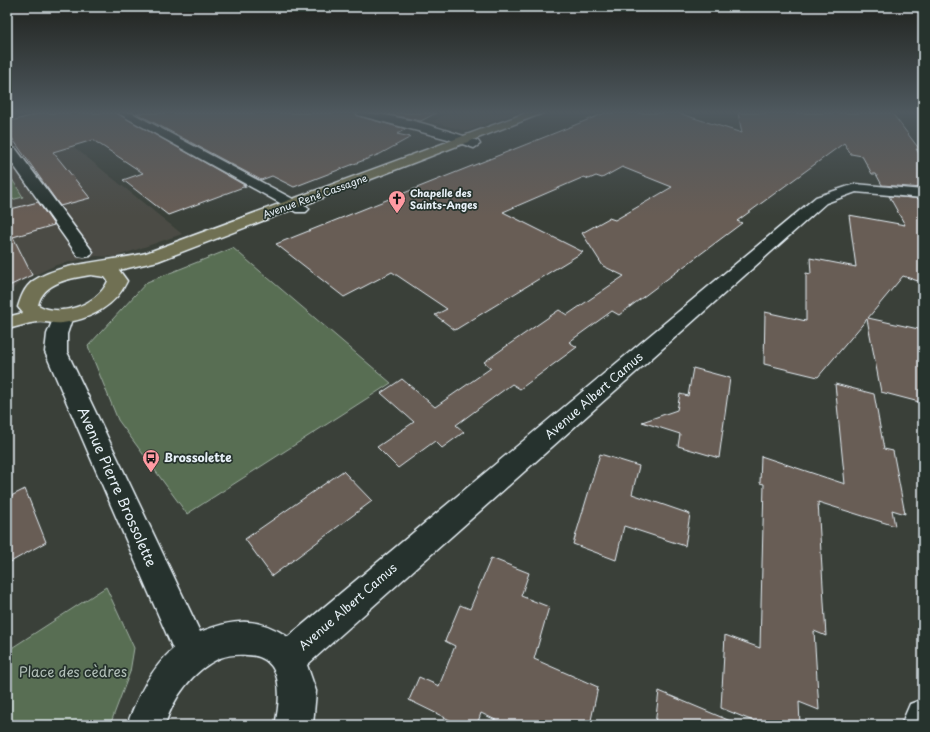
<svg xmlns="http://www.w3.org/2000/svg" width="930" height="732" font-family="'Playpen Sans',sans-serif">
<rect width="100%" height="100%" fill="#3a4039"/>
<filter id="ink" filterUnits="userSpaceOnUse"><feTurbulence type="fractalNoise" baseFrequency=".025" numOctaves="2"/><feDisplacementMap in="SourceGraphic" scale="8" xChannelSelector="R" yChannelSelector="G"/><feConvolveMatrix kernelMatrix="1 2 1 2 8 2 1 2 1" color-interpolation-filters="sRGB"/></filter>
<g filter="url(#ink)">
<!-- built -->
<g fill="#4b4c45">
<polygon points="447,113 515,113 467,131 432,122"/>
<polygon points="38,118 182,234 115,257 96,256 56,265 20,282 7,295 7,125"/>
</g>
<!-- green -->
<g fill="#596e52" stroke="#a0b0a5">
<polygon points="7,171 23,197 7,201"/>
<polygon points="233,248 391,383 187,514 118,420 88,346 147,282"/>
<polygon points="106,587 134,648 130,672 110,725 7,725 7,651"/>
</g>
<!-- building -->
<g fill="#685d55" stroke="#e8f1f8">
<polygon points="42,113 117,113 246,186 168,215 123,180 143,173 93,140 53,152 90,198 60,206 7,131 7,122"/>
<polygon points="136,113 356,113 358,116 406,129 397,134 411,137 380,154 294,187 272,176 261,180"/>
<polygon points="382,113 436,113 421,121"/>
<polygon points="605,113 678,113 742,133 738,113 892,113 920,150 916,149 923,159 923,188 882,185 876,174 872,174 862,156 851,154 844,143 737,221 742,223 619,315 612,311 569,342 577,347 520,389 512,384 456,425 464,432 442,448 435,441 398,468 377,447 414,422 381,393 402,379 435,407 491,368 484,362 511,343 559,310 567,315 624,276 603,266 582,233 609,218 615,220 672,187 622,167 602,178 596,176 589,179 584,177 503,212 583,252 455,330 435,315 447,309 392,272 344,297 276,244"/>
<polygon points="889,196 923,199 923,275 918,281 903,276 868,318 923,330 923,403 881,392 867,319 818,377 764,364 765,312 806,321 806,273 811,274 810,258 856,267 849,215 905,225"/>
<polygon points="38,202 54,225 13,237 32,275 7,287 7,210"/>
<polygon points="693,368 730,378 719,458 678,446 680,434 642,422 677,410 680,394 688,396"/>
<polygon points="835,384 874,394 884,449 893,451 905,514 892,510 895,526 818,502 826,636 814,631 819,710 799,702 800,725 763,725 721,708 725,635 760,648 764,484 760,483 761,456 845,484"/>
<polygon points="600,454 639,466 632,494 690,514 685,546 624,526 616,560 573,544"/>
<polygon points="343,471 372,501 272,576 245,539"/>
<polygon points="25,489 46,542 7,564 7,498"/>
<polygon points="491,558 529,573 521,596 549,607 534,659 598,687 590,725 506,725 481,713 477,725 460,725 409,700 419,677 439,686 455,646 445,641 460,605 470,609"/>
<polygon points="659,691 740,725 655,725"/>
</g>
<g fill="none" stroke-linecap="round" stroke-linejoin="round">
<defs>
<g id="minor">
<polygon points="118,113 132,113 306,206 309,209 306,212 296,212"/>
<path d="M357,113C396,113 441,128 478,141L480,144L474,148L448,139L358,115Z"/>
<polygon points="11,148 16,149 90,248 93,252 90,256 84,257 78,256 7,156 7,149"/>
<path d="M855,184L923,190V198L856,192L826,203L307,665L316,691L313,725H275C281,698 285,656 247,655C238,654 228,655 220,658C193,670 173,698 165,725H127C138,696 150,670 173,649L45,352L47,334L56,312L63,310L70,312L73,316L67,334V352L200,632C233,619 257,616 288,637L816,197Z"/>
<polygon points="923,699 923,725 901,725 910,704"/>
</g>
<path id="major" d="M526,113H543L158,261L119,270L127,281C116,306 89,320 62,323C54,324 45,321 37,322C27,323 17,327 7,329V317L23,313L18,307C21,297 24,288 33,281C63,261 112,262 146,253ZM91,275L105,277L108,281C97,305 60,318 38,305C43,282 71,278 91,275Z"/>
</defs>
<!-- minor casing -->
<use href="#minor" stroke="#e8f1f8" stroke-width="3"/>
<!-- major casing -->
<use href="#major" stroke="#e8f1f8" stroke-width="3"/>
<!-- minor -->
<use href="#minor" fill="#26332d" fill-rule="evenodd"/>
<!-- major -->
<use href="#major" fill="#707052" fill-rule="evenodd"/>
</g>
</g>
<!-- sky -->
<linearGradient id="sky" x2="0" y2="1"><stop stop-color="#20231f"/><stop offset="0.52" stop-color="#4f595f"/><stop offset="1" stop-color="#4f595f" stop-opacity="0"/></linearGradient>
<rect width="930" height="216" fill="url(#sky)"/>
<!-- icons -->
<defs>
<symbol id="church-pin" viewBox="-11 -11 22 30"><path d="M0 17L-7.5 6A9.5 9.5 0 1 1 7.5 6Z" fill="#ff9aa2" stroke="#26332d"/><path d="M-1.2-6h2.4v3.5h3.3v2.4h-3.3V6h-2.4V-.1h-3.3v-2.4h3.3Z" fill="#111"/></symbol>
<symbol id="bus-pin" viewBox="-11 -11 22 30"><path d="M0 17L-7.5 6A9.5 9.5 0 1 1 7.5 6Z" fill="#ff9aa2" stroke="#26332d"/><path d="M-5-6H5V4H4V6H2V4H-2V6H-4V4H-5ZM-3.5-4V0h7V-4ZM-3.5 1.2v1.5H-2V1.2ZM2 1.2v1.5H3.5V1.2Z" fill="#111"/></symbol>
</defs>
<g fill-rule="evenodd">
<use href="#church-pin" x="387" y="189" width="20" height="27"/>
<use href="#bus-pin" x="141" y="448" width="20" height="27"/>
</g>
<g text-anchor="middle" stroke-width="3.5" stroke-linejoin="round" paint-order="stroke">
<!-- far-poi labels -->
<g font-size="10" font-weight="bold" fill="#e8f1f8" stroke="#26332d" text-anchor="start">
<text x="410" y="197">Chapelle des<tspan x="410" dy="12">Saints-Anges</tspan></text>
</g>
<!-- far-street labels -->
<g font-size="10" fill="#e8f1f8" stroke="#26332d">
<text transform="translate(315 196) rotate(-20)" y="4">Avenue René Cassagne</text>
</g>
<!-- street labels -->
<g font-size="12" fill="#e8f1f8" stroke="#26332d">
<text transform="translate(594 396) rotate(-41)" y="4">Avenue Albert Camus</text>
<text transform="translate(348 607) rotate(-41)" y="4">Avenue Albert Camus</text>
</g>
<!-- poi labels -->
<g font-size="12" font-weight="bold" fill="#e8f1f8" stroke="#26332d" text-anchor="start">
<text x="164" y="462">Brossolette</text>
</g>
<!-- near-street labels -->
<g font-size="14" fill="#e8f1f8" stroke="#26332d">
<text transform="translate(117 487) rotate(66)" y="5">Avenue Pierre Brossolette</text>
</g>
<!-- near-park labels -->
<g font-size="14" fill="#afbdb6" stroke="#26332d">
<text x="73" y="677">Place des cèdres</text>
</g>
</g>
<!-- margin -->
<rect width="930" height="732" fill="none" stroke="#26332d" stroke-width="24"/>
<rect x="12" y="12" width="906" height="708" fill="none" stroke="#e8f1f8" stroke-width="1.5" filter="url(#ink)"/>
</svg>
